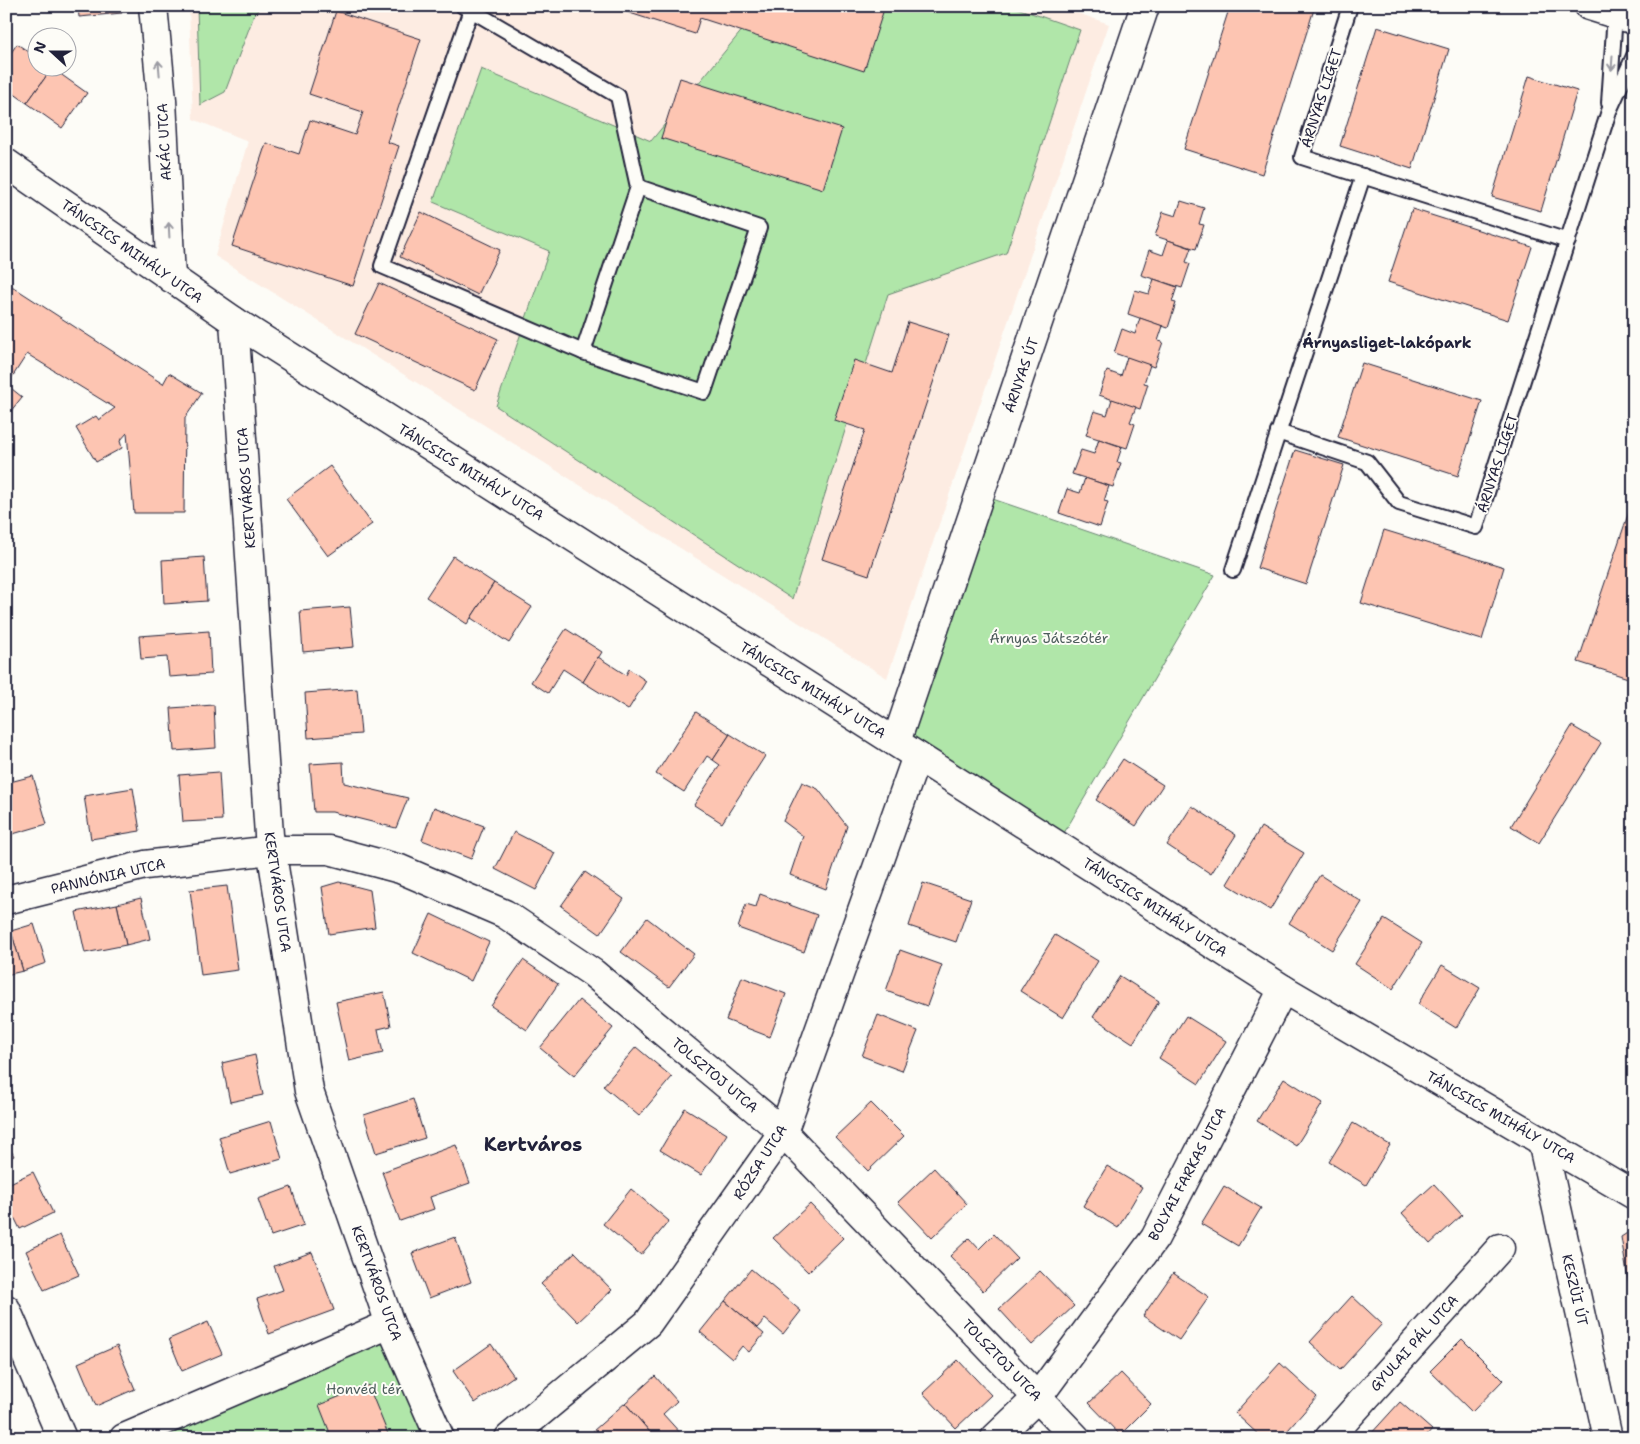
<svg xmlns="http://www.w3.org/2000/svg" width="1640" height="1444" font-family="'Shantell Sans',sans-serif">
<rect width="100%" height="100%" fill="#fdfcf7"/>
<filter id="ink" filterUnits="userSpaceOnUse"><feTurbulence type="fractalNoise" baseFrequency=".02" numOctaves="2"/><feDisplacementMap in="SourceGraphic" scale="10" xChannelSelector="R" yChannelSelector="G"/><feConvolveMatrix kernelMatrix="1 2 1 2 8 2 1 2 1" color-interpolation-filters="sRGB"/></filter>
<g filter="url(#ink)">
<!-- built -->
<polygon fill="#fdece2" points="189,6 1058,6 1109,24 887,678 215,256 248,141 193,119"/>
<!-- green -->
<g fill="#b0e6a9" stroke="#698472">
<polygon points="197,6 260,6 253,18 225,92 200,105"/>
<polygon points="762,6 1011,6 1080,30 1006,253 888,294 792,599 496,406 549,251 433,202 481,69 651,141"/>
<polygon points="981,495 1215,575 1057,845 896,742"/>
<polygon points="390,1324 440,1438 124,1438"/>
</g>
<!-- building -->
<g fill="#fdc5b2" stroke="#22223b">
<polygon points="78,6 121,6 122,13 79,17"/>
<polygon points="608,6 885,6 864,71 700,18 695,34"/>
<polygon points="1230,6 1315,6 1262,174 1184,149"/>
<polygon points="336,11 421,39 387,142 399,146 353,286 232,246 266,143 299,154 310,120 355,135 363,112 309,94"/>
<polygon points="1377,27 1449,49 1412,169 1340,146"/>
<polygon points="17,44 38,58 38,68 52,68 27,103 6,88 6,60"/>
<polygon points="52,68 87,93 62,128 27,103"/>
<polygon points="1529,76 1577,91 1541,211 1492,197"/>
<polygon points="680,78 842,129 823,189 661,138"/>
<polygon points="1181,201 1204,208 1199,224 1204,225 1196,249 1155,236 1163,212 1176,216"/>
<polygon points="1412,209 1532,247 1508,320 1388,282"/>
<polygon points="421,212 500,250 478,295 400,257"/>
<polygon points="1168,240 1191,248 1186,262 1190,264 1182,288 1141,275 1149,250 1163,255"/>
<polygon points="1154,279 1177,287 1172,302 1176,303 1168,328 1128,314 1135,290 1149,294"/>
<polygon points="7,283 163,384 169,373 202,393 185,418 184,513 134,513 127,433 120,441 122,448 96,462 76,428 96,416 99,420 115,408 27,354 7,385 22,397 6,417"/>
<polygon points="379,283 498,339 475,390 355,334"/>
<polygon points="1140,318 1163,326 1158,341 1163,342 1154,367 1114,353 1122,329 1135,334"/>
<polygon points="908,322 949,335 869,575 822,559 865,430 834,420 854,360 892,373"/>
<polygon points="1127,357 1150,365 1144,383 1148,384 1140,409 1099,395 1107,371 1121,376"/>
<polygon points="1362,363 1482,401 1458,476 1338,437"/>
<polygon points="1112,399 1136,407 1130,422 1135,424 1127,448 1086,435 1094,411 1107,415"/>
<polygon points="1099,439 1122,447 1117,462 1121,463 1113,487 1072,474 1081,450 1094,454"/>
<polygon points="1295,450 1344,465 1306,584 1257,568"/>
<polygon points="330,466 372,524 328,556 286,499"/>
<polygon points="1085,478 1109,486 1104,501 1108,502 1100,527 1059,513 1067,489 1080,493"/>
<polygon points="1634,497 1634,660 1628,678 1578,662"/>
<polygon points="1384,530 1504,567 1482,640 1361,603"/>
<polygon points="453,556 494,583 467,624 426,597"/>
<polygon points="204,557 207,601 164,604 162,560"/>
<polygon points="494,583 532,607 509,643 471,618"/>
<polygon points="350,607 354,647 303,652 300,611"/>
<polygon points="566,629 602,652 583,682 563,669 548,693 531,682"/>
<polygon points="209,631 211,674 169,677 167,657 141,659 139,636"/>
<polygon points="598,657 626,675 629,669 646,681 628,710 583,682"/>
<polygon points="357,689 361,734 308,738 305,693"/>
<polygon points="214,705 216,748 174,751 171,708"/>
<polygon points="696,712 730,734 713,760 707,756 684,792 656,774"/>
<polygon points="1572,726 1601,743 1539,843 1511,826"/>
<polygon points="730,734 765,756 722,823 694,805 720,765 713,760"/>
<polygon points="1123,759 1163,785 1136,826 1096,800"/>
<polygon points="343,762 344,783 408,798 396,828 332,812 314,812 310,764"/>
<polygon points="219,772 222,820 183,822 179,775"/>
<polygon points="33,776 47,824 6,836 6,783"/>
<polygon points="802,782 818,789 847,826 826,889 790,875 803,836 783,821"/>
<polygon points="133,788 140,831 91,839 84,796"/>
<polygon points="1192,806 1236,835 1211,874 1167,845"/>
<polygon points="434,807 484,826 471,859 422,840"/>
<polygon points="1261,827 1304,853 1270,910 1227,884"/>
<polygon points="514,832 555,853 536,890 495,869"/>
<polygon points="585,872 624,899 600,934 561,906"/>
<polygon points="1320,875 1362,902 1332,950 1289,923"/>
<polygon points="339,882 370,890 375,927 329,934 322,887"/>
<polygon points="923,883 971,899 956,942 909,926"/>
<polygon points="227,886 238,970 201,975 190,890"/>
<polygon points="760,894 817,915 804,952 738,928 746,904 756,907"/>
<polygon points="141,898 150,939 126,945 117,904"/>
<polygon points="117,904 126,945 85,953 76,912"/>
<polygon points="431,914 489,942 471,981 413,953"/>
<polygon points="647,918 694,954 669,987 621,952"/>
<polygon points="1384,919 1422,943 1393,989 1355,964"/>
<polygon points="34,924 46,963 23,971 11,931"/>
<polygon points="11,931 23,971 6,975 6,933"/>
<polygon points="1055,935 1098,961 1063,1018 1020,991"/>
<polygon points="900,950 942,965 927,1006 886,991"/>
<polygon points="523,960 558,984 527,1030 491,1006"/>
<polygon points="1442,965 1480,988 1456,1028 1418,1004"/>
<polygon points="1120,976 1159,1001 1133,1043 1093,1017"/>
<polygon points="742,977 786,994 770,1037 726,1020"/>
<polygon points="384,992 391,1026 378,1029 383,1053 349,1061 336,1002"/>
<polygon points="579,1000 613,1028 574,1076 540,1048"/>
<polygon points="878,1015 918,1031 902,1071 862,1056"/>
<polygon points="1186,1016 1226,1041 1199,1084 1159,1058"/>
<polygon points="636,1047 672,1077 639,1116 603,1086"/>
<polygon points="255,1055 263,1095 230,1102 222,1063"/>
<polygon points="1284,1078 1323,1103 1296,1146 1257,1121"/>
<polygon points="413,1099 425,1138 376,1153 364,1115"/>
<polygon points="871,1103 904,1136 868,1171 835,1137"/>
<polygon points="685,1108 727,1134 701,1175 660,1150"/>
<polygon points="271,1121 282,1159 230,1174 219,1137"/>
<polygon points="1353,1123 1390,1145 1366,1185 1329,1162"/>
<polygon points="6,1141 14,1156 6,1160"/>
<polygon points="456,1145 470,1183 430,1197 434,1209 400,1221 382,1172"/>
<polygon points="1107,1166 1142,1187 1118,1228 1083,1206"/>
<polygon points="934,1168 967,1204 932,1238 898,1202"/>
<polygon points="33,1172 53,1213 20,1229 6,1201 6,1185"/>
<polygon points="1434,1184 1462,1215 1430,1244 1402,1213"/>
<polygon points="1224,1186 1261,1208 1238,1246 1201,1224"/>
<polygon points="291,1187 304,1225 271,1236 258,1199"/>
<polygon points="631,1189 669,1221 641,1255 603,1224"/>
<polygon points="810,1204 843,1238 808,1272 773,1238"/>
<polygon points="1632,1230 1634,1231 1634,1316 1621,1237"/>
<polygon points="994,1234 1017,1258 983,1291 950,1256 969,1238 979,1249"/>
<polygon points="60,1235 79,1275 44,1290 26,1251"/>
<polygon points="455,1237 471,1282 429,1298 412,1253"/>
<polygon points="312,1252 334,1310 269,1334 257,1299 283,1290 274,1266"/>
<polygon points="575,1252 612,1290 578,1322 541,1284"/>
<polygon points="751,1269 801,1311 783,1334 765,1319 757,1328 725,1301"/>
<polygon points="1040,1271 1074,1306 1032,1345 999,1309"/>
<polygon points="1173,1273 1209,1297 1179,1340 1143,1316"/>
<polygon points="1352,1296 1382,1324 1340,1370 1310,1342"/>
<polygon points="725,1301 764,1334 749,1352 742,1346 732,1359 700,1332"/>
<polygon points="208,1322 222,1354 182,1371 169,1339"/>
<polygon points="1462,1339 1503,1380 1472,1412 1430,1371"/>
<polygon points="491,1344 514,1376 475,1403 453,1371"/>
<polygon points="117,1346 135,1389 96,1406 78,1363"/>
<polygon points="958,1360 991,1395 956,1428 923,1393"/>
<polygon points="1280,1363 1317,1397 1281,1438 1262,1438 1235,1413"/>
<polygon points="1121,1373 1151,1404 1120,1435 1089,1403"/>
<polygon points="655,1376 677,1401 663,1414 682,1435 678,1438 655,1438 625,1403"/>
<polygon points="368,1385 388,1434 378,1438 332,1438 319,1405"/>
<polygon points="1400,1402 1432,1430 1425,1438 1371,1438 1369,1436"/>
<polygon points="625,1403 655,1438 599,1438 593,1431"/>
</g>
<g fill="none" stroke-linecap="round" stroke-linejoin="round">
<defs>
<g id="lane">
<polyline points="463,6 471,10 618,96 638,187 583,352 382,266 471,10"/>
<polyline points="1350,6 1302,157 1568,241"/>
<polyline points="1609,103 1615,14"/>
<polyline points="583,352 704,392 759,228 638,187"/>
<polyline points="1278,432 1367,462 1399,503 1476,527 1609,111 1634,56"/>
<polyline points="1233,570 1363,176"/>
</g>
<g id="street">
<polyline points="153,6 162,100 171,278"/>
<polyline points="1589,6 1634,20"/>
<polyline points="234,321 269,835 309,1091 390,1324 440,1438"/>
<polyline points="896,742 1145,6"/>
<polyline points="6,900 145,865 271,850 329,850 400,869 505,914 593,973 783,1132 1076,1438"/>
<polyline points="6,1309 62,1438"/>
<polyline points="124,1438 390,1324"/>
<polyline points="509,1438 648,1323 783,1132 917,756"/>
<polyline points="995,1438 1038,1397 1155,1238 1283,989"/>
<polyline points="1329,1438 1500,1248"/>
</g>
<g id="secondary">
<polyline points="6,163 234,321 1283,989 1634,1195"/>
<polyline points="1542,1141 1608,1438"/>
</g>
</defs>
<!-- lane casing -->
<use href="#lane" stroke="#22223b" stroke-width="18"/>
<!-- street casing -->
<use href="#street" stroke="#22223b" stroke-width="31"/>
<!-- secondary casing -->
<use href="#secondary" stroke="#22223b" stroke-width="31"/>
<!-- lane -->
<use href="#lane" stroke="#fdfcf7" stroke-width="14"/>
<!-- street -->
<use href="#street" stroke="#fdfcf7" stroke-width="28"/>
<!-- secondary -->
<use href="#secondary" stroke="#fdfcf7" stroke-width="28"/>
</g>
<!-- one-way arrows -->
<defs><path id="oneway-shaft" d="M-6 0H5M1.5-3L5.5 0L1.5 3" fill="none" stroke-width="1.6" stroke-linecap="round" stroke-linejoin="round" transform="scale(1.25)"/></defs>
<g stroke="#9a9aa2">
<use href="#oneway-shaft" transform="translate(1612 63) rotate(94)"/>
<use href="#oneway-shaft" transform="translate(159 68) rotate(-95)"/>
<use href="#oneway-shaft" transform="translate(169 230) rotate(-93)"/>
</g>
</g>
<g text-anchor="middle" stroke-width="4" stroke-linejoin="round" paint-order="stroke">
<!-- street labels -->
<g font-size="14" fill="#22223b" stroke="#fdfcf7">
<text transform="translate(1321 98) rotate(-72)" y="5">ÁRNYAS LIGET</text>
<text transform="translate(164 142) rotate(-93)" y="5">AKÁC UTCA</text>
<text transform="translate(132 251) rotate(35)" y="5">TÁNCSICS MIHÁLY UTCA</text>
<text transform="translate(1021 375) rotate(-71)" y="5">ÁRNYAS ÚT</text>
<text transform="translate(1497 463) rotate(-72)" y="5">ÁRNYAS LIGET</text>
<text transform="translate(471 472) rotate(32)" y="5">TÁNCSICS MIHÁLY UTCA</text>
<text transform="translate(246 488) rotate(-94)" y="5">KERTVÁROS UTCA</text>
<text transform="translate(813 690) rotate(32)" y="5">TÁNCSICS MIHÁLY UTCA</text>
<text transform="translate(108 876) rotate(-13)" y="5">PANNÓNIA UTCA</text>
<text transform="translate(278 892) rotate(82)" y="5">KERTVÁROS UTCA</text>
<text transform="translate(1155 907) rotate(33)" y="5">TÁNCSICS MIHÁLY UTCA</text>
<text transform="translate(715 1075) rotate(40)" y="5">TOLSZTOJ UTCA</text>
<text transform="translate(1501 1117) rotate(30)" y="5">TÁNCSICS MIHÁLY UTCA</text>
<text transform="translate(760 1162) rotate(-57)" y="5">RÓZSA UTCA</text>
<text transform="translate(1187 1174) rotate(-62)" y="5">BOLYAI FARKAS UTCA</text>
<text transform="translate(377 1283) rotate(70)" y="5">KERTVÁROS UTCA</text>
<text transform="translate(1575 1290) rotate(77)" y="5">KESZÜI ÚT</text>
<text transform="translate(1414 1343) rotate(-48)" y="5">GYULAI PÁL UTCA</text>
<text transform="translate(1002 1360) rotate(46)" y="5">TOLSZTOJ UTCA</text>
</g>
<!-- park labels -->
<g font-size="14" fill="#4d5d5c" stroke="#fdfcf7">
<text x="1049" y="643">Árnyas Játszótér</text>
<text x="364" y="1394">Honvéd tér</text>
</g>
<!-- neighbourhood labels -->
<g font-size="15" font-weight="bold" fill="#22223b" stroke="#fdfcf7">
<text x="1387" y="348">Árnyasliget-lakópark</text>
</g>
<!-- district labels -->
<g font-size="19" font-weight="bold" fill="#22223b" stroke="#fdfcf7">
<text x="533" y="1151">Kertváros</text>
</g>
</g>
<!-- margin -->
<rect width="1640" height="1444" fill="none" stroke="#fdfcf7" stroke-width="25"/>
<rect x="12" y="12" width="1615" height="1419" fill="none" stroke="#22223b" stroke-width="2" filter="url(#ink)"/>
<!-- north arrow -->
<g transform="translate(52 52) rotate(291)"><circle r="24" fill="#fdfcf7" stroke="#a5a5ac"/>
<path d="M0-4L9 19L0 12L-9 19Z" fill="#22223b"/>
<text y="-8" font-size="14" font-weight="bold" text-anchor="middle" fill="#22223b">N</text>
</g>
</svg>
